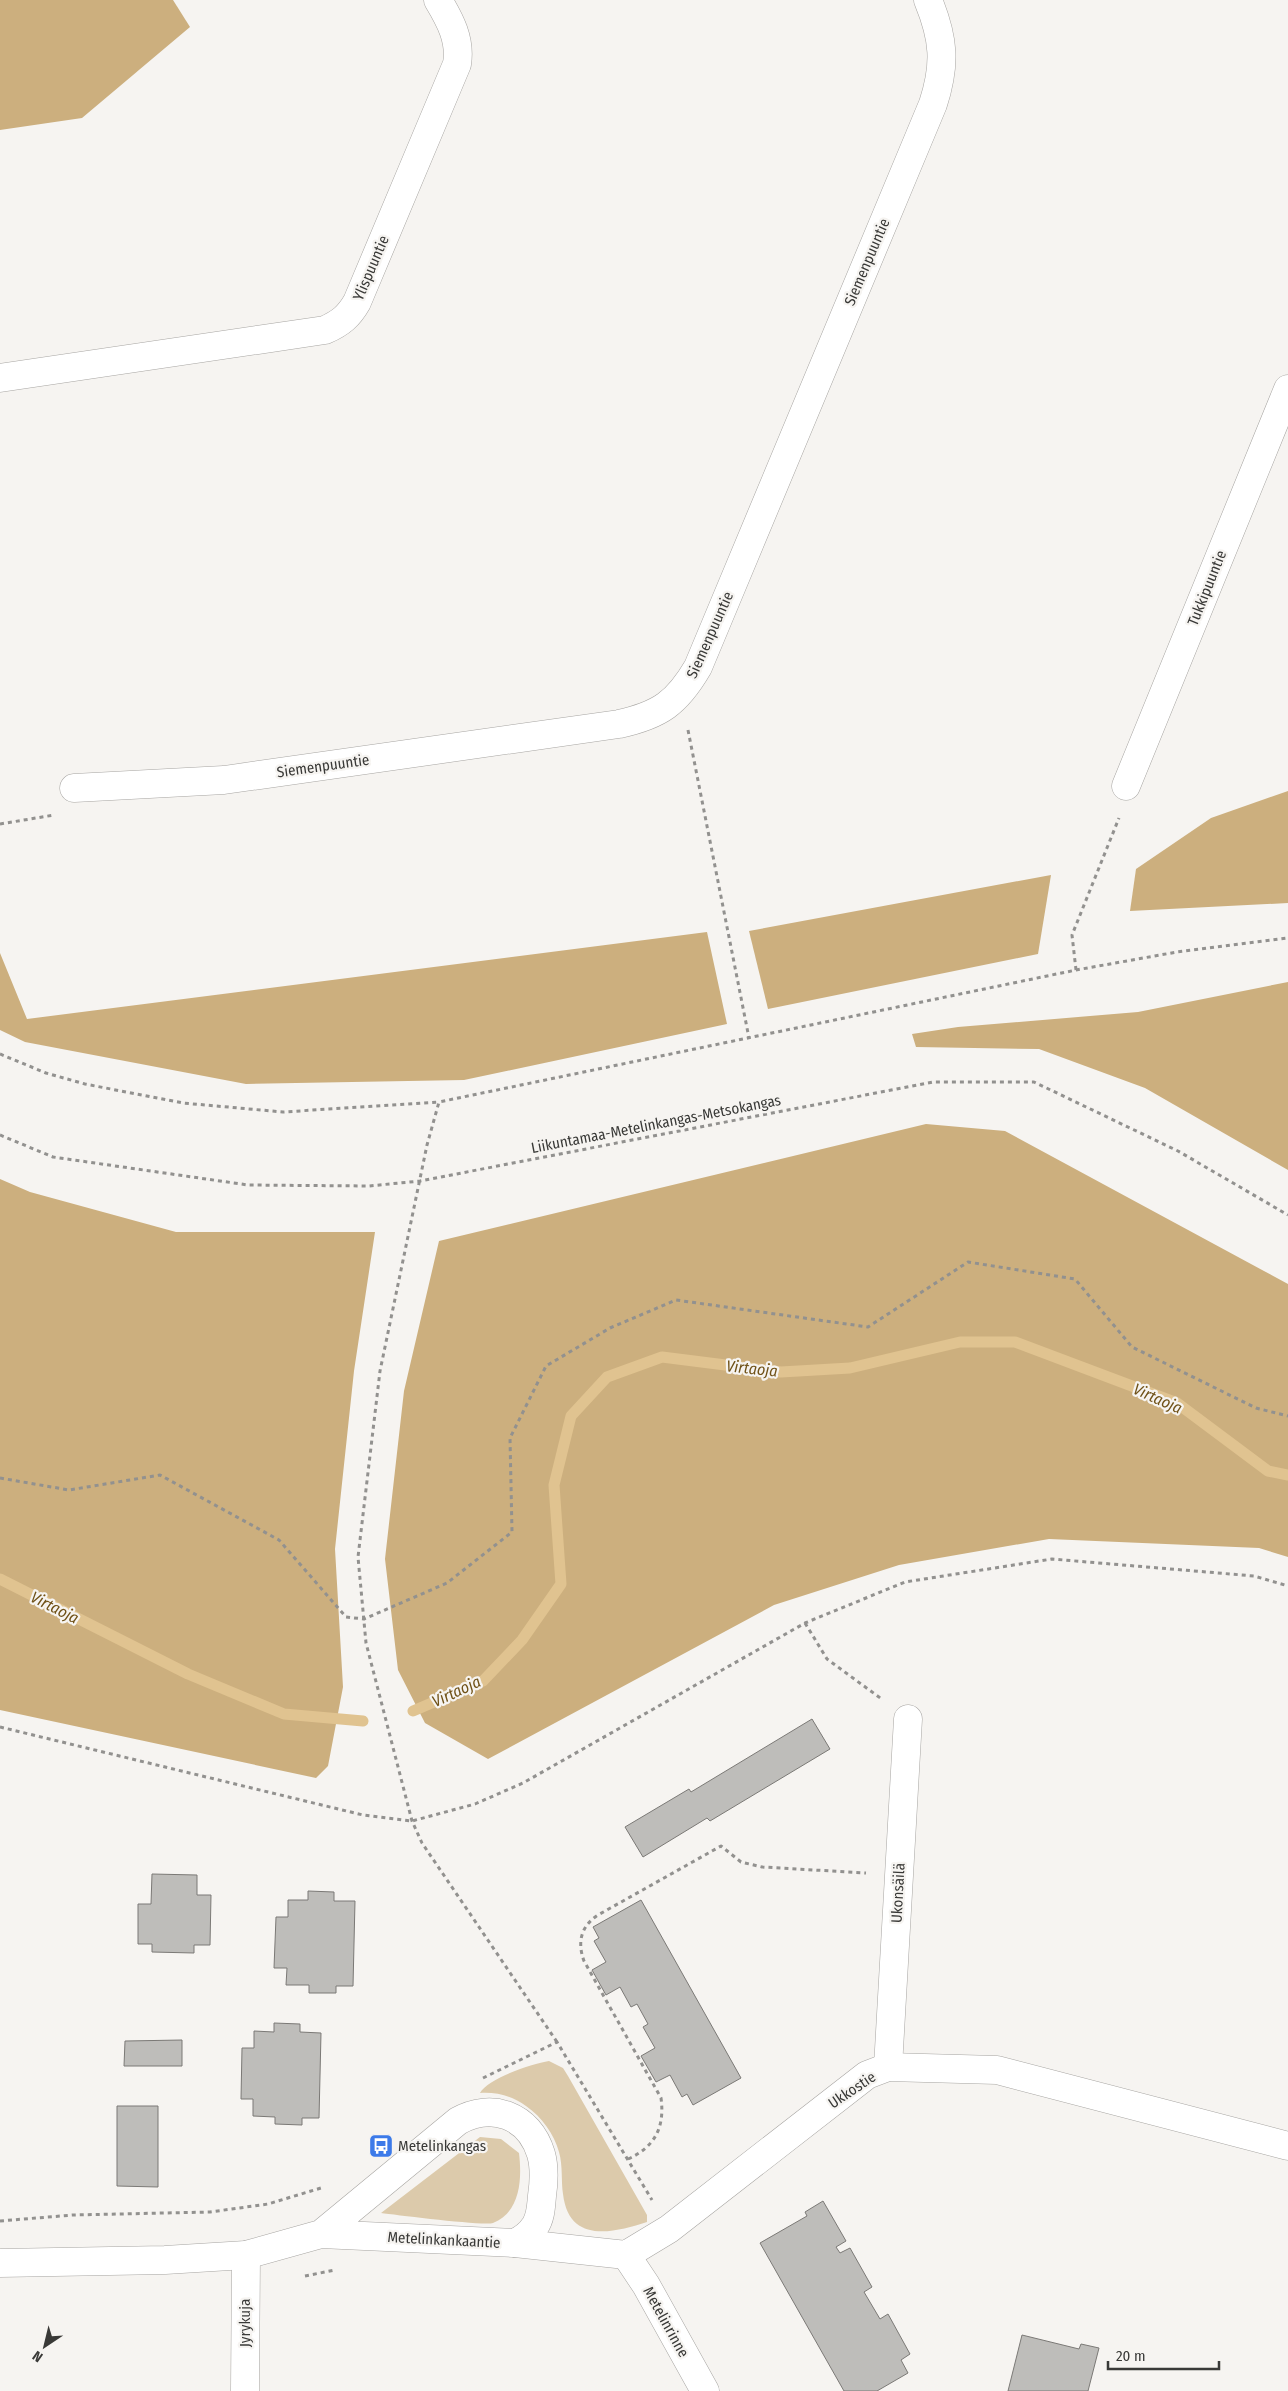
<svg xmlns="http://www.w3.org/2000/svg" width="1288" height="2391" font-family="'Fira Sans Condensed',sans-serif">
<rect width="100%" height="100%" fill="#f6f4f1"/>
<!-- green -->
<g fill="#dccaab">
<path d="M549,2061L563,2068L568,2076L647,2215V2222C613,2233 569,2244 563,2194C561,2181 563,2166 559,2152C554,2134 542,2117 526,2106C512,2096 497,2092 480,2093C488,2078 532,2064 549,2061Z"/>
<path d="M480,2137L501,2139L519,2153C522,2178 521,2212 493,2223C483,2226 397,2215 381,2213Z"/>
</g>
<!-- forest -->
<g fill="#ccaf7e">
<polygon points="0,0 173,0 190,27 82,118 0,130"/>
<polygon points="1288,791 1288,903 1130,911 1136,869 1211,818"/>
<polygon points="1051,875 1038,954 768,1009 749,931"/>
<polygon points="707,932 727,1024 464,1080 246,1084 25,1042 0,1030 0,953 27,1019"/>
<polygon points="1288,982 1288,1170 1145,1088 1039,1049 916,1047 912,1034 958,1027 1138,1012"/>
<polygon points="926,1124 1005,1131 1288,1284 1288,1557 1259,1548 1049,1539 899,1565 774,1605 488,1759 425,1723 398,1670 385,1559 404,1391 439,1241"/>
<polygon points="0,1179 30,1192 176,1232 375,1232 354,1371 335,1549 343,1687 328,1766 316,1778 0,1710"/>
</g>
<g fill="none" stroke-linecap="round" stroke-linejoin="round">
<!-- stream -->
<g stroke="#e0c390" stroke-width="11">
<polyline points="0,1579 188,1674 284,1714 363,1721"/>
<polyline points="413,1711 483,1681 522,1640 561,1584 554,1485 571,1416 607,1377 662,1357 781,1372 850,1368 960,1342 1015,1342 1177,1403 1268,1471 1288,1475"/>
</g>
</g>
<!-- building -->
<g fill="#bebdba" stroke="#7b7976">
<polygon points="812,1719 830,1749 710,1821 707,1818 643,1857 625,1827 689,1789 691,1792"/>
<polygon points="152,1874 197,1875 197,1895 211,1895 210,1945 194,1945 194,1953 152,1952 152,1944 138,1944 138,1904 151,1904"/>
<polygon points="308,1891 334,1892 334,1901 355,1901 353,1986 336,1986 336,1993 309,1993 309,1985 286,1985 287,1968 274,1968 276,1917 288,1917 288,1900 308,1900"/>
<polygon points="641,1900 741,2078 693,2105 687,2094 682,2097 670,2075 656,2082 641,2056 655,2048 643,2027 648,2024 637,2004 631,2007 620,1987 606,1995 592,1970 606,1962 594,1941 599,1938 593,1927"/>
<polygon points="274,2023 300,2024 300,2032 321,2033 319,2118 302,2118 302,2125 275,2124 275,2117 253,2116 253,2099 241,2099 242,2048 254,2048 254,2031 274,2032"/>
<polygon points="182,2040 182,2066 124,2066 125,2041"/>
<polygon points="117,2106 158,2106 158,2187 117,2186"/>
<polygon points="823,2201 846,2241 836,2247 840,2253 850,2248 872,2287 864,2292 880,2319 888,2314 910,2354 901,2360 908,2373 877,2391 844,2391 760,2243 807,2216 805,2212"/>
<polygon points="1022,2335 1079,2349 1081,2344 1099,2348 1088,2391 1008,2391"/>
</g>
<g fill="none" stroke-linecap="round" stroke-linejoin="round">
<defs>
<g id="street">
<path d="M0,378L325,330C341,323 349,316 357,302L457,64C461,40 450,20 438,0"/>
<polyline points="1126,786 1288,389"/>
<path d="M74,788L224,780L619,724C660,715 677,703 698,667L933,104C946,64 944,39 928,0"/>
<polyline points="888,2067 908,1719"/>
<polyline points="515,2243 626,2255 669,2229 867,2075 888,2067 997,2070 1288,2146"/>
<polyline points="626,2255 646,2285 705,2391"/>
<polyline points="245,2391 246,2255"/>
</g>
<path id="secondary" d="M0,2263L165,2260L246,2255L321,2234L515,2243C523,2239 530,2234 535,2226C541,2217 541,2206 542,2196C544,2182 545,2168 541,2154C529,2115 492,2102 458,2121L321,2234"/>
</defs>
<!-- street casing -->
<use href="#street" stroke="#a7a5a2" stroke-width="29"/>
<!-- secondary casing -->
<use href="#secondary" stroke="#a7a5a2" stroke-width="29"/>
<!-- path -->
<g stroke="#92918f" stroke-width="3" stroke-dasharray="4 4" stroke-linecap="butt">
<polyline points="688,730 749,1038"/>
<polyline points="0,824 54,815"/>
<polyline points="1076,970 1072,935 1119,818"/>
<polyline points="0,1054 46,1073 85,1084 183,1103 283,1112 439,1102"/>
<polyline points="0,1135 53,1157 248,1185 369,1186 420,1181 933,1082 1034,1082 1178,1151 1288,1215"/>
<polyline points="0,1478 69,1490 160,1475 279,1540 346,1617 364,1619 447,1583 512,1532 510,1438 546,1366 610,1328 676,1300 868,1327 968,1262 1075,1279 1132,1347 1256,1408 1288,1416"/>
<polyline points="805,1623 827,1659 883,1700"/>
<polyline points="0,1727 363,1815 412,1821 475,1804 523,1783 805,1623 905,1582 1052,1559 1254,1576 1288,1586"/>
<polyline points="557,2042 422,1843 412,1821 366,1643 358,1557 380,1371 427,1145 439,1102 1076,970 1177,952 1288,938"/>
<polyline points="483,2078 557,2042 652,2200"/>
<path d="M628,2159C655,2147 665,2127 661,2098L584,1961C577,1942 581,1926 598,1915L721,1846L741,1862L762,1867L866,1873"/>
<polyline points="0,2221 73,2215 210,2212 268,2204 321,2188"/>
<polyline points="305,2276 335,2270"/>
</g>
<!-- street -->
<use href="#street" stroke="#fff" stroke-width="28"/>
<!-- secondary -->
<use href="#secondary" stroke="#fff" stroke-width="28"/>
</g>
<!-- icons -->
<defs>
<symbol id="bus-square" viewBox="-11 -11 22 22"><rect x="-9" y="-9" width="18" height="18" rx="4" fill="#3c7ae9" stroke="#f6f4f1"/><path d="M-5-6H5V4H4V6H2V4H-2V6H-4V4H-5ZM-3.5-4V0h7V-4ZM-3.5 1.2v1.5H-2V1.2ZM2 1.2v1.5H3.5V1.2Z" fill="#fff"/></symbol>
</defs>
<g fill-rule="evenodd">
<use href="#bus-square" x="367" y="2132" width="28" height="28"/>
</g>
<g text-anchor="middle" stroke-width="4.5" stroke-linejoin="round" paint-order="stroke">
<!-- street labels -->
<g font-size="15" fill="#393937" stroke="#f6f4f1">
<text transform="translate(867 262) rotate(-67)" y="5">Siemenpuuntie</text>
<text transform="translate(371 268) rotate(-67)" y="5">Ylispuuntie</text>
<text transform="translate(1207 588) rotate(-68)" y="5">Tukkipuuntie</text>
<text transform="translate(710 635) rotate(-66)" y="5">Siemenpuuntie</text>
<text transform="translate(323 766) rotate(-8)" y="5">Siemenpuuntie</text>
<text transform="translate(656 1124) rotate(-11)" y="5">Liikuntamaa-Metelinkangas-Metsokangas</text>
<text transform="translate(898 1893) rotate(-87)" y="5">Ukonsäilä</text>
<text transform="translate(852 2090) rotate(-34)" y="5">Ukkostie</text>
<text transform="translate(444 2240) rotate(3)" y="5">Metelinkankaantie</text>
<text transform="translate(666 2322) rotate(61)" y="5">Metelinrinne</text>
<text transform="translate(245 2323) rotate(-90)" y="5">Jyrykuja</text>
</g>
<!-- poi labels -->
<g font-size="15" fill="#393937" stroke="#f6f4f1" text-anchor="start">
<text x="398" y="2151">Metelinkangas</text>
</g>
<!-- water labels -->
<g font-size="16" font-style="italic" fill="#705218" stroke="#f6f4f1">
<text transform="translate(752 1368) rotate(6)" y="6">Virtaoja</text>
<text transform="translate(1158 1398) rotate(24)" y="6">Virtaoja</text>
<text transform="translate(55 1607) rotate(27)" y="6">Virtaoja</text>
<text transform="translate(456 1691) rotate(-25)" y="6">Virtaoja</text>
</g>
</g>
<!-- north arrow -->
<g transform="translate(45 2346) rotate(215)" stroke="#f6f4f1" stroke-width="4" paint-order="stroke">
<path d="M0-4L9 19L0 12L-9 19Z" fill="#393937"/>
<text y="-8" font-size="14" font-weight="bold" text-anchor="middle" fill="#393937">N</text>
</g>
<!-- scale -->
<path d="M1108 2361v8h111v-8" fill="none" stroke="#393937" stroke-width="2.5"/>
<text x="1116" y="2361" font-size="15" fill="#393937" stroke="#f6f4f1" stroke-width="4" paint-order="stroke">20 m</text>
</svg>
